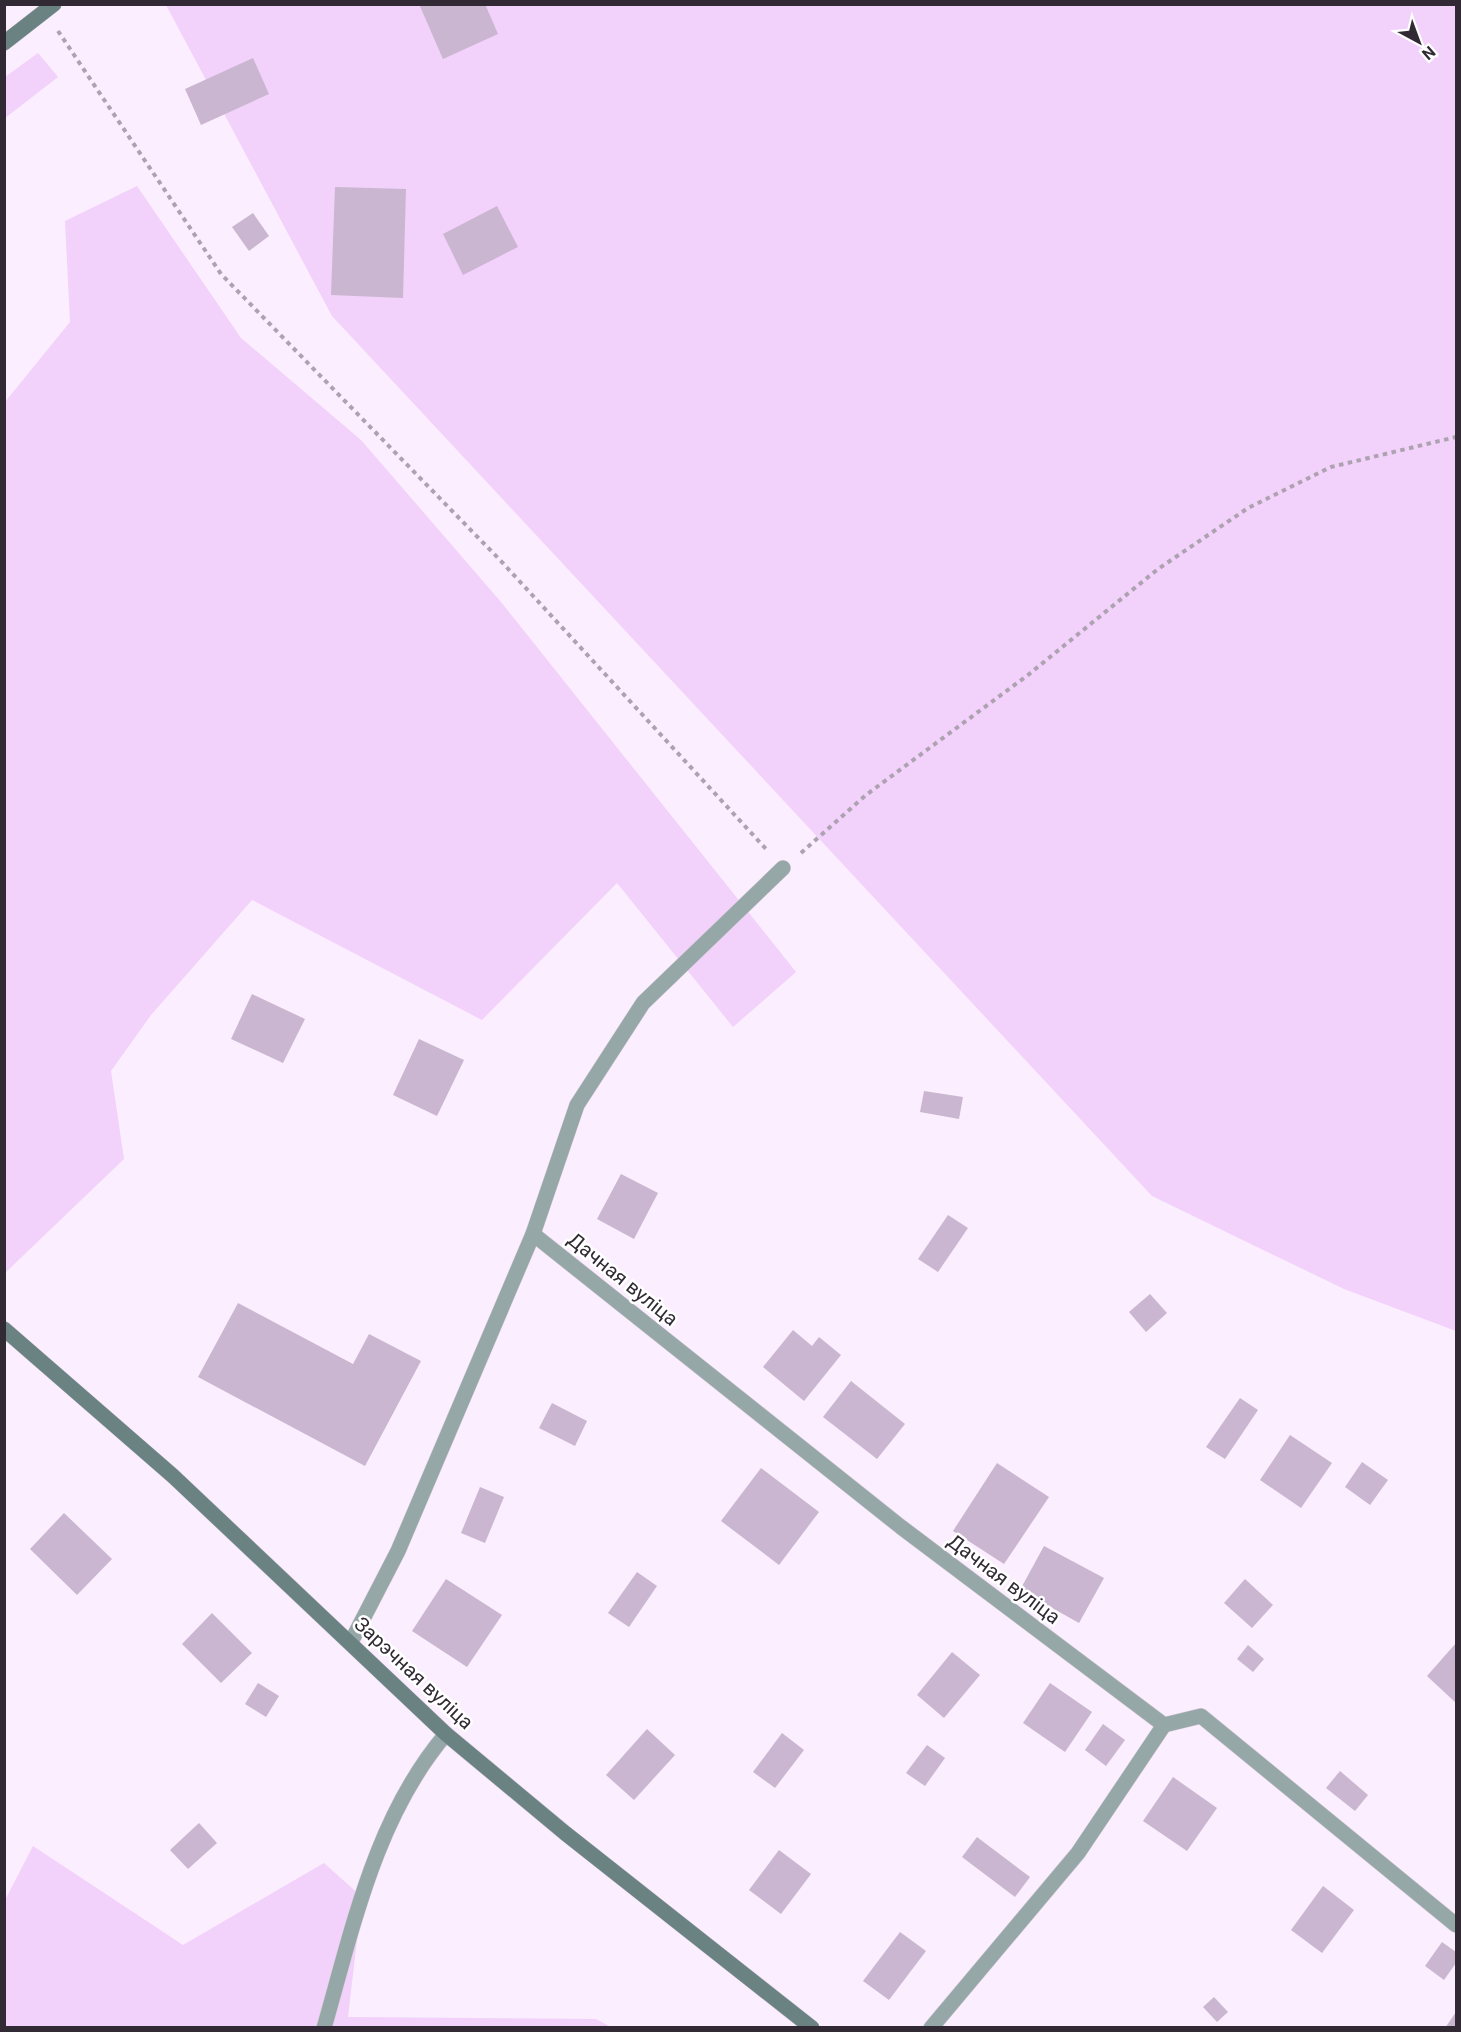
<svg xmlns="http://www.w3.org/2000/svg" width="1461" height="2032" font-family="Roboto,sans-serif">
<rect width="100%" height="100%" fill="#fbeefe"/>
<!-- green -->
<g fill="#f2d1fb">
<polygon points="166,5 1456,5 1456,1331 1344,1289 1152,1196 332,316"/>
<polygon points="38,53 58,77 5,118 5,77"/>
<polygon points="137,186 241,338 361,440 501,602 796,972 733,1027 617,883 482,1020 252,900 151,1015 111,1071 124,1159 5,1273 5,402 70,322 65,221"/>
<polygon points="33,1846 183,1945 324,1863 362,1897 348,2017 596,2019 611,2027 5,2027 4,1902"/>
</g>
<!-- building -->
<g fill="#cab6d0">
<polygon points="419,4 485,4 498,34 443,59"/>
<polygon points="253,58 269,94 201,125 185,89"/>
<polygon points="335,187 406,189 403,298 331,295"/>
<polygon points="497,206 518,247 463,275 443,234"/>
<polygon points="253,213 269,236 249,251 232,227"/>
<polygon points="252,994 305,1019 283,1063 231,1039"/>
<polygon points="419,1039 464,1060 437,1116 393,1095"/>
<polygon points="924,1091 963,1097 959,1119 920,1112"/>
<polygon points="621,1174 658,1193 634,1239 597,1219"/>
<polygon points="948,1215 968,1228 938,1272 918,1259"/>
<polygon points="1150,1294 1167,1313 1146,1332 1129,1312"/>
<polygon points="238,1303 353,1364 369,1334 421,1361 365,1466 198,1377"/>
<polygon points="793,1330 812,1346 819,1337 841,1355 804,1401 763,1367"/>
<polygon points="851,1381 905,1424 877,1459 823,1417"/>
<polygon points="1240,1398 1258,1410 1225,1459 1206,1447"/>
<polygon points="552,1403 587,1421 575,1446 539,1428"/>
<polygon points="1290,1435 1332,1463 1301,1508 1260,1480"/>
<polygon points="1362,1462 1388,1480 1370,1505 1345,1487"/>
<polygon points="997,1463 1049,1497 1004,1564 953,1531"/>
<polygon points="761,1468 819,1512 779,1565 721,1521"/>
<polygon points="480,1487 504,1497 485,1543 461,1533"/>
<polygon points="64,1513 112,1559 77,1595 30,1549"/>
<polygon points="1044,1546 1104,1578 1079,1623 1020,1590"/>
<polygon points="637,1572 657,1586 629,1627 608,1613"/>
<polygon points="446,1579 502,1615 467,1667 412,1631"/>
<polygon points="1245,1579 1273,1605 1252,1628 1224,1603"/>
<polygon points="212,1613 252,1653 221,1683 182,1644"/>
<polygon points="1456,1643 1456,1703 1427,1676"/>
<polygon points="1248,1645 1264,1659 1253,1672 1237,1659"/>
<polygon points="952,1652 980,1675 944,1718 917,1695"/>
<polygon points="258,1683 279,1696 266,1717 245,1704"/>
<polygon points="1050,1683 1092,1712 1065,1752 1023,1723"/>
<polygon points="1103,1724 1125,1740 1106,1766 1085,1750"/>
<polygon points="647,1729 675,1755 634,1800 606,1775"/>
<polygon points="782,1733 804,1750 775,1788 753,1772"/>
<polygon points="927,1745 945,1758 925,1786 906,1773"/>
<polygon points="1340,1771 1368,1795 1355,1811 1326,1788"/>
<polygon points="1173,1777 1217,1808 1187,1851 1143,1821"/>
<polygon points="199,1823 217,1843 188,1869 170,1850"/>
<polygon points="977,1837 1030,1877 1015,1897 962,1857"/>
<polygon points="779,1850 811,1874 781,1914 749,1890"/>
<polygon points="1323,1886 1354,1910 1322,1953 1291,1930"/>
<polygon points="900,1932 926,1951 889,2000 863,1981"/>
<polygon points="1442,1942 1456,1952 1456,1963 1444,1980 1425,1966"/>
<polygon points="1214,1997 1228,2012 1217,2022 1203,2007"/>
<polygon points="1456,2012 1456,2028 1445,2028"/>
</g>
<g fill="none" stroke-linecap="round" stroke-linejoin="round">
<defs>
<g id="street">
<polyline points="533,1234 901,1527 1164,1725 1201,1716 1456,1925"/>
<polyline points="351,1642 398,1551 533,1234 577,1105 643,1003 783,868"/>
<path d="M324,2028C353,1927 376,1816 446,1734"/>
<polyline points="931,2028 1078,1853 1164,1725"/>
</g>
<g id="secondary">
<polyline points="4,43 54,4"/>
<polyline points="4,1329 173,1476 446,1734 565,1833 812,2028"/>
</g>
</defs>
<!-- street casing -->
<use href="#street" stroke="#d7cbda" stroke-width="16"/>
<!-- secondary casing -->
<use href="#secondary" stroke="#d7cbda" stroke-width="16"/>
<!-- path -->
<g stroke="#ada2b0" stroke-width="4" stroke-dasharray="4.5 4.5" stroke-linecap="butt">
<polyline points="58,31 221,274 500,560 766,849"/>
<polyline points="801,853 866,795 1028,675 1158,569 1248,508 1331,467 1456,437"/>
</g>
<!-- street -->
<use href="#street" stroke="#96a7a7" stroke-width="15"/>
<!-- secondary -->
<use href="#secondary" stroke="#6a8282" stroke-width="15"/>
</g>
<g text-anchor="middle" stroke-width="5" stroke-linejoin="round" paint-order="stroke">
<!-- street labels -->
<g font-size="20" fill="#312a34" stroke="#fff">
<text transform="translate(623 1279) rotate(39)" y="7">Дачная вуліца</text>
<text transform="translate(1004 1579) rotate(37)" y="7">Дачная вуліца</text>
<text transform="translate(414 1673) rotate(43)" y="7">Зарэчная вуліца</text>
</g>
</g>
<!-- border -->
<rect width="1461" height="2032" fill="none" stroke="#312a34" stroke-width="12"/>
<!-- north arrow -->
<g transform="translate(1419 42) rotate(139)" stroke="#ffffff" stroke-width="4.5" paint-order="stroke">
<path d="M0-4.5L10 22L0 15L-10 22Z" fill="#312a34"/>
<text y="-9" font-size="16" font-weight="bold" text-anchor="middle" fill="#312a34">N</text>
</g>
</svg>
